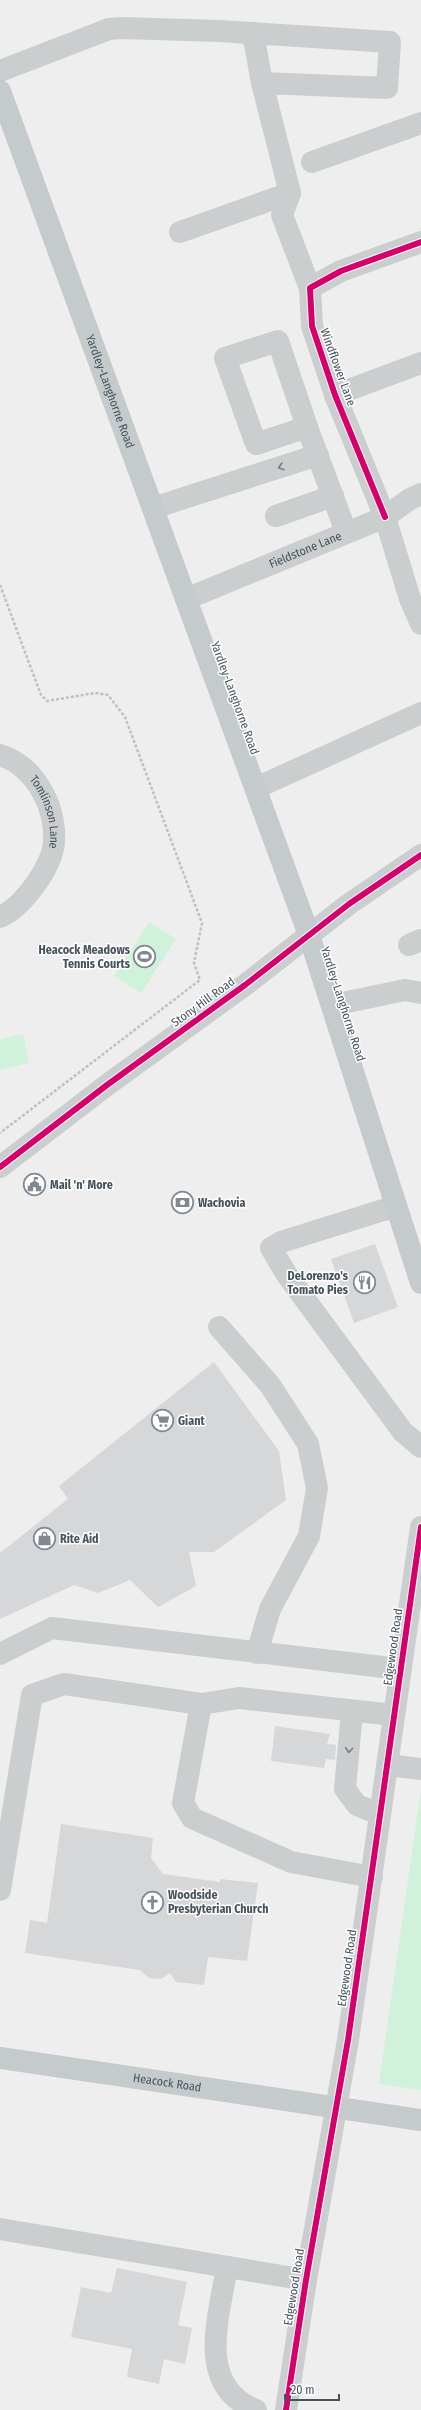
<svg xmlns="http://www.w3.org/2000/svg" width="421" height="2410" font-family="'Fira Sans Condensed',sans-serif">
<rect width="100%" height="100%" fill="#efeeee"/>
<!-- green -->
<g fill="#d0f1da">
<polygon points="149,922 176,939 141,993 114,976"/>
<polygon points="23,1034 29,1063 0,1070 0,1039"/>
<polygon points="421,1790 421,2090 379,2084"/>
</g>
<!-- building -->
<g fill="#d6d7d9">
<polygon points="375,1244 398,1307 354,1323 331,1259"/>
<polygon points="214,1362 279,1451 286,1500 214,1552 189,1552 196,1586 158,1607 130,1580 98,1593 74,1585 0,1619 0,1553 68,1499 59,1486"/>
<polygon points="275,1726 330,1734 327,1744 336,1745 335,1760 326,1759 324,1768 271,1761"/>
<polygon points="61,1824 153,1838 151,1858 163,1874 220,1882 220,1879 258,1883 247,1961 208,1957 204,1985 176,1982 170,1973 161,1979 149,1978 140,1970 25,1953 30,1920 47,1923"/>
<polygon points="117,2268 187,2282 178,2325 192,2328 185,2364 164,2359 159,2384 127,2377 132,2349 71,2337 81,2287 111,2293"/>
</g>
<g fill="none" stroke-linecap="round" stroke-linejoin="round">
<!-- path -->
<polyline stroke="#b6c5bf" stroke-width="2.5" stroke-dasharray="3 2" stroke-linecap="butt" points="0,585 41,695 47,701 95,693 108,695 125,717 202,923 194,963 200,980 0,1133"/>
<!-- minor -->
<g stroke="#cacecf" stroke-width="22">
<polyline points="253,33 262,83"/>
<polyline points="0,71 109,29 122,28 219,31 390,42 387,88 262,83 290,193 282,215 310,288"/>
<polyline points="312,162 421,123"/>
<polyline points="180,232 290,193"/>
<polyline points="421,242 341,271 310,288 312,326 335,395 385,517 410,599 421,624"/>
<polyline points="335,395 421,363"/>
<polyline points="307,427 278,341 225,358 256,444 307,427 346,532"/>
<polyline points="153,508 318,455"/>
<polyline points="276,516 333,496"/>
<path id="s1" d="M186,599L385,517L410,499L421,494"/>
<path id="s2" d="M0,755C35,766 56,806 54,842C52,867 23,907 0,917"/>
<polyline points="256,788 421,713"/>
<polyline points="409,945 421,940"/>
<polyline points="333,1005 405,990 421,993"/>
<polyline points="0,1167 107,1085 245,985 349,904 421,855"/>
<polyline points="396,1206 281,1242 271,1248 287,1275 403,1432 421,1447"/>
<polyline points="219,1327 270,1385 308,1444 317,1488 309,1536 270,1609 257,1653"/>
<polyline points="0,1654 52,1628 400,1669"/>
<polyline points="201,1704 239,1698 394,1715"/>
<polyline points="352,1711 345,1789 357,1805 380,1814"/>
<polyline points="388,1765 421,1769"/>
<polyline points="0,1890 32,1695 64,1684 201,1704 183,1803 192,1818 291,1862 372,1877"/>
<polyline points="0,2229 306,2280"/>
<path d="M227,2267C219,2317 195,2386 256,2410"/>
<polyline points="286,2410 306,2280 348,2040 421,1527"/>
</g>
<!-- major -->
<g stroke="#c5cacd" stroke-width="22">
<path id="s3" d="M0,91L309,935L421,1283"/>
<path id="s4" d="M0,2058L421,2120"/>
</g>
<defs>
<g id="cycleway">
<polyline points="385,517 335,395 312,326 310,288 341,271 421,242"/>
<polyline points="0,1167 107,1085 245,985 349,904 421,855"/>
<polyline points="286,2410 306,2280 348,2040 421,1527"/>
</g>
</defs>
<!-- cycleway casing -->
<use href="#cycleway" stroke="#fff" stroke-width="8"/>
<!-- cycleway -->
<use href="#cycleway" stroke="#d6006c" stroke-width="6"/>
</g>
<!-- one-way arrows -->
<defs><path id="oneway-chevron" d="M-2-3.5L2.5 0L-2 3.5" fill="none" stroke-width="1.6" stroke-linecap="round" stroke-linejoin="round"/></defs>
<g stroke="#737e84">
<use href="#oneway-chevron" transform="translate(281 467) rotate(162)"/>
<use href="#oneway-chevron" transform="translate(349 1750) rotate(95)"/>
</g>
<!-- icons -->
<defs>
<symbol id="stadium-ring" viewBox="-11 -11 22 22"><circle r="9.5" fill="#fff" stroke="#80898f" stroke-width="1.5"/><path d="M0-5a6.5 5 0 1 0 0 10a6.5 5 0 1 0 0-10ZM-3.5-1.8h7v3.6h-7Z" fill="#80898f"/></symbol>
<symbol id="civic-ring" viewBox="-11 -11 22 22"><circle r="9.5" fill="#fff" stroke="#80898f" stroke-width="1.5"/><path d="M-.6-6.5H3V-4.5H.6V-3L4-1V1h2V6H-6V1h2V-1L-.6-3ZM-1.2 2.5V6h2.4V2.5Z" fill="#80898f"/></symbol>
<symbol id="bank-ring" viewBox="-11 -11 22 22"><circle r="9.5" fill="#fff" stroke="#80898f" stroke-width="1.5"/><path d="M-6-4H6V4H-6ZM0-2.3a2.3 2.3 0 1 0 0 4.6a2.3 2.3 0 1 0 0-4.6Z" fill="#80898f"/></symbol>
<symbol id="restaurant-ring" viewBox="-11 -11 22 22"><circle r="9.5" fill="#fff" stroke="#80898f" stroke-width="1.5"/><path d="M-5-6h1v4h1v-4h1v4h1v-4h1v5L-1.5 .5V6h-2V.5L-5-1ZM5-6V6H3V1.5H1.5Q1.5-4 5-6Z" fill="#80898f"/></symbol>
<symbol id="supermarket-ring" viewBox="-11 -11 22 22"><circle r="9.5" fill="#fff" stroke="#80898f" stroke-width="1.5"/><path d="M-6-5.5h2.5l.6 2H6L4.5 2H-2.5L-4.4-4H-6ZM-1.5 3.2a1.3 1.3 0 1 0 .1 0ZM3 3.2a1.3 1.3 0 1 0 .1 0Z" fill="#80898f"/></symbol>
<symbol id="shop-ring" viewBox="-11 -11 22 22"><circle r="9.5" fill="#fff" stroke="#80898f" stroke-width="1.5"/><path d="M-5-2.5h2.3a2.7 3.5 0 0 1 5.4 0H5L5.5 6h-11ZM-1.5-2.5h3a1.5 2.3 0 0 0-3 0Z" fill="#80898f"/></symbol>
<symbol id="church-ring" viewBox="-11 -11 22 22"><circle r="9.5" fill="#fff" stroke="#80898f" stroke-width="1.5"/><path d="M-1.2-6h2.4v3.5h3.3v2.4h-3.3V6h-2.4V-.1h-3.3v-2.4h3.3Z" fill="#80898f"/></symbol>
</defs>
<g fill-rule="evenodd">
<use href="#stadium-ring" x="132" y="944" width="25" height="25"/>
<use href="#civic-ring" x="22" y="1172" width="25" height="25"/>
<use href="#bank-ring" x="170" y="1190" width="25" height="25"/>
<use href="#restaurant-ring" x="352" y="1270" width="25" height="25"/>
<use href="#supermarket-ring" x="150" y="1408" width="25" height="25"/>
<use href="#shop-ring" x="32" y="1526" width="25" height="25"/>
<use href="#church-ring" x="140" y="1890" width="25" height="25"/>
</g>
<g text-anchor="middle" stroke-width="3" stroke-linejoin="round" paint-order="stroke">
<!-- street labels -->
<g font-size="12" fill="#44535c" stroke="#fff">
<text transform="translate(338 367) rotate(70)" y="4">Windflower Lane</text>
<text dy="4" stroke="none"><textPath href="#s3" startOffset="320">Yardley-Langhorne Road</textPath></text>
<text dy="4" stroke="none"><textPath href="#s1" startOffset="129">Fieldstone Lane</textPath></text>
<text transform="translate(235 698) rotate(70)" y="4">Yardley-Langhorne Road</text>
<text dy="4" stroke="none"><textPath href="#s2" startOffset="78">Tomlinson Lane</textPath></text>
<text transform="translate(203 1002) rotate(-36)" y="4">Stony Hill Road</text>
<text transform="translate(343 1004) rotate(72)" y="4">Yardley-Langhorne Road</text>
<text transform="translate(393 1647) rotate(-82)" y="4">Edgewood Road</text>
<text transform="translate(347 1968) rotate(-82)" y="4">Edgewood Road</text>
<text dy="4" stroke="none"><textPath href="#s4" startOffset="169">Heacock Road</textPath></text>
<text transform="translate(294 2287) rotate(-81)" y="4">Edgewood Road</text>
</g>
<!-- poi labels -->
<g font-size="12" font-weight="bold" fill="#44535c" stroke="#fff" text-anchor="start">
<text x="130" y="954" text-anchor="end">Heacock Meadows<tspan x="130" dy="14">Tennis Courts</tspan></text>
<text x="50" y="1189">Mail 'n' More</text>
<text x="198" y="1207">Wachovia</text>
<text x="348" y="1280" text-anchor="end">DeLorenzo's<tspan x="348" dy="14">Tomato Pies</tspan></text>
<text x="178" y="1425">Giant</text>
<text x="60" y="1543">Rite Aid</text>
<text x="168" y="1899">Woodside<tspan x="168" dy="14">Presbyterian Church</tspan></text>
</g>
</g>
<!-- scale -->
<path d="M285 2394v6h54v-6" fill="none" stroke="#44535c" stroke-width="2"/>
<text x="291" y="2394" font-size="12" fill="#44535c" stroke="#ffffff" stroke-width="3" paint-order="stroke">20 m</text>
</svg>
